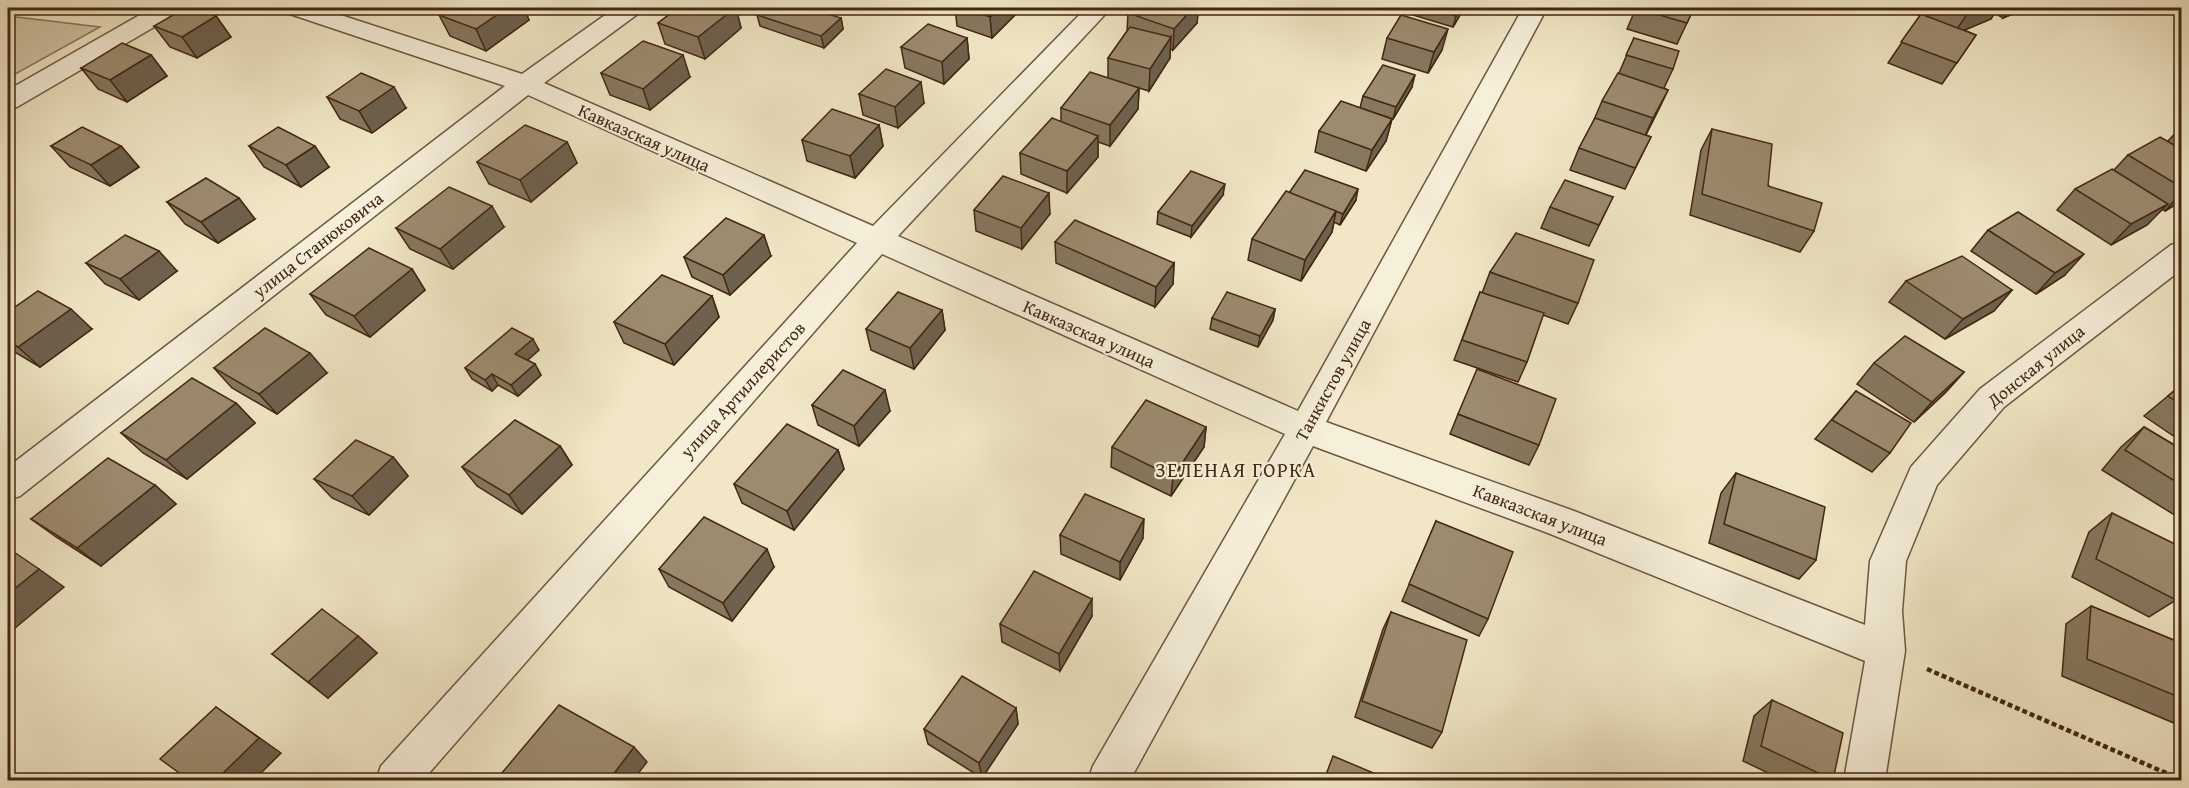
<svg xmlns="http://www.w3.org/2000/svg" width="2189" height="788" font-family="'Gentium Book Plus',serif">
<rect width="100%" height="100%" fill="#f1e7c6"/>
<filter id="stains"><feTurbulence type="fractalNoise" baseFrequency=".00333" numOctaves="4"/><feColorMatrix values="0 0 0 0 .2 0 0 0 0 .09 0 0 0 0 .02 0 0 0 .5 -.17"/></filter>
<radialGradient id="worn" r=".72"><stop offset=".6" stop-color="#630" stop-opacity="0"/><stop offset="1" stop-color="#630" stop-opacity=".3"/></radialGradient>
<!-- green -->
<polygon fill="#d3c6a8" stroke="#8b765e" stroke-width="1.5" points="8,16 100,27 8,78"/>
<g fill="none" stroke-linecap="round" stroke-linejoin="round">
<defs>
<g id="street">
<polygon points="152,8 181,8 178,13 17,107 8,109 8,90"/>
<polygon points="284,8 319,8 522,74 615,8 642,8 639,13 544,83 873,226 1086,8 1111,8 898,236 1298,411 1523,8 1547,8 1326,422 1574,511 1865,625 1870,561 1911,467 1980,389 2171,245 2182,242 2182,269 2004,407 1937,485 1906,561 1902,611 1905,651 1885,780 1844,780 1865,661 1548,533 1313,446 1130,780 1088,780 1093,766 1285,434 882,254 423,780 376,780 381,766 857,243 528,95 20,496 8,500 8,467 505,86 287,13"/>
</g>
</defs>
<!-- street casing -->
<use href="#street" stroke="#6e5740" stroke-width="3"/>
<!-- path -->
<polyline stroke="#432713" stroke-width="4.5" stroke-dasharray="5 3" stroke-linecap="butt" points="1927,669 2182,780"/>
<!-- street -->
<use href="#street" fill="#f6efda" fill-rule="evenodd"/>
</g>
<!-- wall -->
<g fill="#877860" stroke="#432713" stroke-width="1.5">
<polygon points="450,8 524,8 529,20 486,51 450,36 439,15"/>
<polygon points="678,8 736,8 741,28 705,59 665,44 658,23"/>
<polygon points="955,8 1018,8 1018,12 992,38 957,26"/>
<polygon points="1415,8 1464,8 1453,27 1413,15"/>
<polygon points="1636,8 1694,8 1677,44 1627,29"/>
<polygon points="1910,8 2027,8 2003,18 1994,13 1991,19 1964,30 1976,35 1942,84 1888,63 1920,16 1909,10"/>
<polygon points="1128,13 1197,23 1173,50 1170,49 1170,58 1149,91 1139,88 1138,109 1110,146 1098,142 1098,157 1067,193 1021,174 1020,153 1061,122 1061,108 1108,78 1108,58 1127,31"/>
<polygon points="793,14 841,18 843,29 824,48 760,26 757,15"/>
<polygon points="216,16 231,37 197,58 170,47 154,26"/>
<polygon points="967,38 969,59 944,84 905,68 901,47"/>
<polygon points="1387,38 1442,50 1428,73 1382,59"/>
<polygon points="1634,38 1673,69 1664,88 1668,90 1646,135 1651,137 1625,189 1570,170 1579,148 1593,122 1602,101 1619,73"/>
<polygon points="151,55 167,76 127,102 98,89 81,68"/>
<polygon points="601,73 690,77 650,110 610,95"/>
<polygon points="1412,87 1393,119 1360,108 1363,96"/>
<polygon points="859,94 924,103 898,128 863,115"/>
<polygon points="327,97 406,108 372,133 340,119"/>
<polygon points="1392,119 1386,141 1366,171 1315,152 1319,131"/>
<polygon points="879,125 883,146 855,178 807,161 802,140"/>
<polygon points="2181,127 2181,201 2165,211 2162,209 2147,225 2111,245 2057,210 2075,189 2114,170 2128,155 2168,141"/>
<polygon points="1712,129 1814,231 1800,252 1690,215 1701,150"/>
<polygon points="567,142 577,163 531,202 489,184 477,162"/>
<polygon points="51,146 121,146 139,167 110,186 70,167"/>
<polygon points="249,146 329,167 301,187 264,167"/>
<polygon points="1289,193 1356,200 1340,225 1334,222 1332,232 1301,281 1248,260 1252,239"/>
<polygon points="1223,195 1191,237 1157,224 1158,212"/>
<polygon points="1613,197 1589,246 1541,228 1550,207"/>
<polygon points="167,202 255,219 218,243 185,224"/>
<polygon points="974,210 1050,214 1022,249 976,231"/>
<polygon points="504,227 453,269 410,249 396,228"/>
<polygon points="1988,230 2065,275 2036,294 1971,251"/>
<polygon points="1055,242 1174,263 1173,284 1155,307 1056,263"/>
<polygon points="771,256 730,295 692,277 684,257"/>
<polygon points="86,263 177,271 139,300 105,284"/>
<polygon points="412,269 425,290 370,337 326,315 310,294"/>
<polygon points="1490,272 1578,303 1568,324 1543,315 1527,362 1518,382 1454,360 1480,292 1482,293"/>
<polygon points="1906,281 2012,290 1994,311 1945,339 1889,302"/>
<polygon points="712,296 719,317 674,365 624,343 614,322"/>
<polygon points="1275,309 1273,320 1258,347 1210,329 1212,318"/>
<polygon points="942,310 945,330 914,369 871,350 866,329"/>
<polygon points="8,312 92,329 40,367 8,348"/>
<polygon points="539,350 527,360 535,364 541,375 518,396 498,385 492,391 472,379 465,368"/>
<polygon points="1874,363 1964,372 1945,393 1914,422 1857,384"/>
<polygon points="214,368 327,373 277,414 232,388"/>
<polygon points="2181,385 2181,441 2144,416"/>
<polygon points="1856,391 1890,453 1872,472 1815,439"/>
<polygon points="236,403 255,423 187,479 143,453 121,433"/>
<polygon points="812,405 890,411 859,446 818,425"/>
<polygon points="1458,414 1539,445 1529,465 1450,434"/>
<polygon points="1206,427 1204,447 1171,496 1111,467 1112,447"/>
<polygon points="2144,427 2181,449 2181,519 2102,470 2121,447"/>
<polygon points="560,446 572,465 522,514 477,486 462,467"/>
<polygon points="838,450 844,469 794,530 742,503 734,484"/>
<polygon points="393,457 408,476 369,515 332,498 314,479"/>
<polygon points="1736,473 1816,560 1799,579 1709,543 1721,493"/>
<polygon points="155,485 176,504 101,566 56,537 31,519"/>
<polygon points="2112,513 2176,600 2149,617 2072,577 2089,532"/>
<polygon points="1436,521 1488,619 1479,636 1402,601"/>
<polygon points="1060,535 1143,538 1120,580 1061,554"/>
<polygon points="774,567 732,621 669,587 659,569"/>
<polygon points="2091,606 2181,643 2181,726 2062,676 2066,624"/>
<polygon points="1391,612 1442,732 1432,748 1355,717 1383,629"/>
<polygon points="1092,616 1060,671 1002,642 1000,624"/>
<polygon points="358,636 377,653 328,698 272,654"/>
<polygon points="1772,700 1833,780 1783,780 1743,761 1754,716"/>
<polygon points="1016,708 1018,724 982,778 928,744 924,729"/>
</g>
<!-- shaded-wall -->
<g fill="#6e614e" stroke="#432713" stroke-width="1.5">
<polygon points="507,8 524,8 529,20 486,51 476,29"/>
<polygon points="735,8 736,8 741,28 705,59 698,37"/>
<polygon points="1000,8 1018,8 1018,12 992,38 990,17"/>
<polygon points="1193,8 1199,8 1197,23 1173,50 1174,29"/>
<polygon points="1461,8 1464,8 1453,27 1456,16"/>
<polygon points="1982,8 1998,8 1991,19 1953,35 1967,14"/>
<polygon points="2010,8 2027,8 2003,18"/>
<polygon points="216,16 231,37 197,58 182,37"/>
<polygon points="841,18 843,29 824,48 821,36"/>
<polygon points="1448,29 1442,50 1428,73 1434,52"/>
<polygon points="1171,37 1170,58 1149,91 1150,69"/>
<polygon points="967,38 969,59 944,84 942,62"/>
<polygon points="151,55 167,76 127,102 110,80"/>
<polygon points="683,55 690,77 650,110 643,89"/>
<polygon points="1415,75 1412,87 1393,119 1396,107"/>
<polygon points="921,82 924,103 898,128 895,107"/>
<polygon points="394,87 406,108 372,133 359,111"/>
<polygon points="1139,88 1138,109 1110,146 1110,125"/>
<polygon points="1668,90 1658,111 1643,140 1653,118"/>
<polygon points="1392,119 1386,141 1366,171 1372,150"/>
<polygon points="879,125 883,146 855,178 850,156"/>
<polygon points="1098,136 1098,157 1067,193 1067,171"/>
<polygon points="567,142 577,163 531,202 520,180"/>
<polygon points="121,146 139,167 110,186 91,165"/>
<polygon points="315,146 329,167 301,187 286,165"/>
<polygon points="1225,184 1223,195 1191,237 1192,226"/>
<polygon points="1358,189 1356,200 1340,225 1343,214"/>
<polygon points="1049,193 1050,214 1022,249 1021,228"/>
<polygon points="2181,193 2181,201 2165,211"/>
<polygon points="239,198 255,219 218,243 201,222"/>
<polygon points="2168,204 2147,225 2111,245 2131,224"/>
<polygon points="492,206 504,227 453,269 440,249"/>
<polygon points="1336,211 1332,232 1301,281 1305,260"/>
<polygon points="764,235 771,256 730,295 723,275"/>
<polygon points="159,251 177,271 139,300 120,279"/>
<polygon points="2084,254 2065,275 2036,294 2055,273"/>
<polygon points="1174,263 1173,284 1155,307 1156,287"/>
<polygon points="412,269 425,290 370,337 354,316"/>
<polygon points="2012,290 1994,311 1945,339 1963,319"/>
<polygon points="712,296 719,317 674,365 665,344"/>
<polygon points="71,309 92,329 40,367 18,347"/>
<polygon points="1275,309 1273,320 1258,347 1260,336"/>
<polygon points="942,310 945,330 914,369 910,348"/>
<polygon points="533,339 539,350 522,365 515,354"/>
<polygon points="310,353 327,373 277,414 259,394"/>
<polygon points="535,364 541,375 518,396 511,385"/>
<polygon points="1964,372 1945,393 1914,422 1932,402"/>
<polygon points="492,374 498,385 492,391 485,380"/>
<polygon points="885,390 890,411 859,446 854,426"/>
<polygon points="236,403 255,423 187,479 166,460"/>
<polygon points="1206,427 1204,447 1171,496 1173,477"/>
<polygon points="560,446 572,465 522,514 509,495"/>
<polygon points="838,450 844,469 794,530 787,511"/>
<polygon points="393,457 408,476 369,515 352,496"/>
<polygon points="155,485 176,504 101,566 77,548"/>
<polygon points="1144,519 1143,538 1120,580 1120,562"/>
<polygon points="767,549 774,567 732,621 723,603"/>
<polygon points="39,569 64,587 8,634 8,594"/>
<polygon points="1092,599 1092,616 1060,671 1059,654"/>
<polygon points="358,636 377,653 328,698 308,682"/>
<polygon points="216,707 281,753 254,780 216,780"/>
<polygon points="1016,708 1018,724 982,778 979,763"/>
<polygon points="634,747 647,762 633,780 609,780"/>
</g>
<!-- building -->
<g fill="#9d8b70" stroke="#432713" stroke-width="1.5">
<polygon points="185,8 196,8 216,16 182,37 154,26"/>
<polygon points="450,8 507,8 476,29 439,15"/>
<polygon points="678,8 735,8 698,37 658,23"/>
<polygon points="766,8 772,8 793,14 801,8 809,8 841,18 821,36 757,15"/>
<polygon points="963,8 1000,8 990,17"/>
<polygon points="1133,8 1193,8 1174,29 1128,13"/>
<polygon points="1429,8 1461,8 1456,16"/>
<polygon points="1636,8 1694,8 1687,23"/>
<polygon points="1955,8 1982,8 1967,14"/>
<polygon points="1921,14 1976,35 1957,63 1901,42"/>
<polygon points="1401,15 1448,29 1434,52 1387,38"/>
<polygon points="928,24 967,38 942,62 901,47"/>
<polygon points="1130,27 1171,37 1150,69 1108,58"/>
<polygon points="1634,38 1679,51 1673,69 1626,55"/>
<polygon points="643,41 683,55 643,89 601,73"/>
<polygon points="122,43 151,55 110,80 81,68"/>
<polygon points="1383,65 1415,75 1396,107 1363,96"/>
<polygon points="886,69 921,82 895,107 859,94"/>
<polygon points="1090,72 1139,88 1110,125 1061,108"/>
<polygon points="361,73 394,87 359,111 327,97"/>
<polygon points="1618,73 1668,90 1653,118 1602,101"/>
<polygon points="1341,101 1392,119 1372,150 1319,131"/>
<polygon points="832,109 879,125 850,156 802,140"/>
<polygon points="1052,118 1098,136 1067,171 1020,153"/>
<polygon points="1595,118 1651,137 1635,168 1579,148"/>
<polygon points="525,125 567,142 520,180 477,162"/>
<polygon points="82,127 121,146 91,165 51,146"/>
<polygon points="278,127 315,146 286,165 249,146"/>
<polygon points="1712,129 1772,144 1768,186 1822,203 1814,231 1702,194"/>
<polygon points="2160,137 2181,149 2181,187 2128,155"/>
<polygon points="2112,169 2168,204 2131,224 2075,189"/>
<polygon points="1305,170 1358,189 1343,214 1289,193"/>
<polygon points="1191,171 1225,184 1192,226 1158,212"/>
<polygon points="1003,176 1049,193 1021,228 974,210"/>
<polygon points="206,178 239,198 201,222 167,202"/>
<polygon points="1565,180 1613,197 1599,225 1550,207"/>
<polygon points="449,187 492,206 440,249 396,228"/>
<polygon points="1286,191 1336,211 1305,260 1252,239"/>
<polygon points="2018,212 2084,254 2055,273 1988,230"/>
<polygon points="726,218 764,235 723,275 684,257"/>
<polygon points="1075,220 1174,263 1156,287 1055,242"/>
<polygon points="1516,233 1594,260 1578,303 1490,272"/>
<polygon points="125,235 159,251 120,279 86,263"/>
<polygon points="369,248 412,269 354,316 310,294"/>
<polygon points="1962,256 2012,290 1963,319 1906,281"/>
<polygon points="662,275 712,296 665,344 614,322"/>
<polygon points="38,291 71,309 18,347 8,341 8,312"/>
<polygon points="898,292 942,310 910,348 866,329"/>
<polygon points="1227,292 1275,309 1260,336 1212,318"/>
<polygon points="1480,292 1544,313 1527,362 1462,340"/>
<polygon points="265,328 310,353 259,394 214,368"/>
<polygon points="512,328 533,339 515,354 535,364 511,385 492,374 485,380 465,368"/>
<polygon points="1905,336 1964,372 1932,402 1874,363"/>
<polygon points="1477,369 1556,399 1539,445 1458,414"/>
<polygon points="843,370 885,390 854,426 812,405"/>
<polygon points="192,378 236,403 166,460 121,433"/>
<polygon points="2181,385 2181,405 2168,396"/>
<polygon points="1856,391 1911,423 1890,453 1832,420"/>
<polygon points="1146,400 1206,427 1173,477 1112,447"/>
<polygon points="515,420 560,446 509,495 462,467"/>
<polygon points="787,424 838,450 787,511 734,484"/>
<polygon points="2144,427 2181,449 2181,485 2125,450"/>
<polygon points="356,440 393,457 352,496 314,479"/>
<polygon points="108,458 155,485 77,548 31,519"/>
<polygon points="1736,473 1825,507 1816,560 1724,524"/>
<polygon points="1085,494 1144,519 1120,562 1060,535"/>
<polygon points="2112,513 2181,547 2181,582 2176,600 2096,559"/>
<polygon points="704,517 767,549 723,603 659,569"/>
<polygon points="1436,521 1513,552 1488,619 1409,584"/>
<polygon points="8,548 39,569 8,594"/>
<polygon points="1034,571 1092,599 1059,654 1000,624"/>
<polygon points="2091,606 2181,643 2181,698 2087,659"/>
<polygon points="322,609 358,636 308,682 272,654"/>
<polygon points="1391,612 1467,640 1442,732 1362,701"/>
<polygon points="962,676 1016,708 979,763 924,729"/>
<polygon points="1772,700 1843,733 1833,780 1761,746"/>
<polygon points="559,705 634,747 609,780 496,780"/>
<polygon points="216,707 259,738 216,780 189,780 160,759"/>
<polygon points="1333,756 1390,780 1324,780"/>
</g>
<g text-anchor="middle" stroke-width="4.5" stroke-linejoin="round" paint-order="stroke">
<!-- street labels -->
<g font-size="18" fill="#432713" stroke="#f6efda">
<text transform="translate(644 138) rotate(24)" y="6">Кавказская улица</text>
<text transform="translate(318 245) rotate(-38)" y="6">улица Станюковича</text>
<text transform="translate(1089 334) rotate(24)" y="6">Кавказская улица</text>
<text transform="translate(2036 366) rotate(-39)" y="6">Донская улица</text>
<text transform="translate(1333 380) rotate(-61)" y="6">Танкистов улица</text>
<text transform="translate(743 390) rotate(-48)" y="6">улица Артиллеристов</text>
<text transform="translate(1540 515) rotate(21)" y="6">Кавказская улица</text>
</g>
<!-- neighbourhood labels -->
<g font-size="20" letter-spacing="1.5" fill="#432713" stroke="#f6efda">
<text x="1236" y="477">ЗЕЛЕНАЯ ГОРКА</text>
</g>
</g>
<!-- margin -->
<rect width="2189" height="788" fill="none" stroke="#f1e7c6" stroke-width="30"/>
<rect x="9" y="9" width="2171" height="770" fill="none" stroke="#432713" stroke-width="3"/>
<rect x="15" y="15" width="2159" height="758" fill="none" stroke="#432713" stroke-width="1.5"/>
<rect width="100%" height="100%" filter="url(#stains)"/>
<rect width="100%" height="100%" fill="url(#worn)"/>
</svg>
